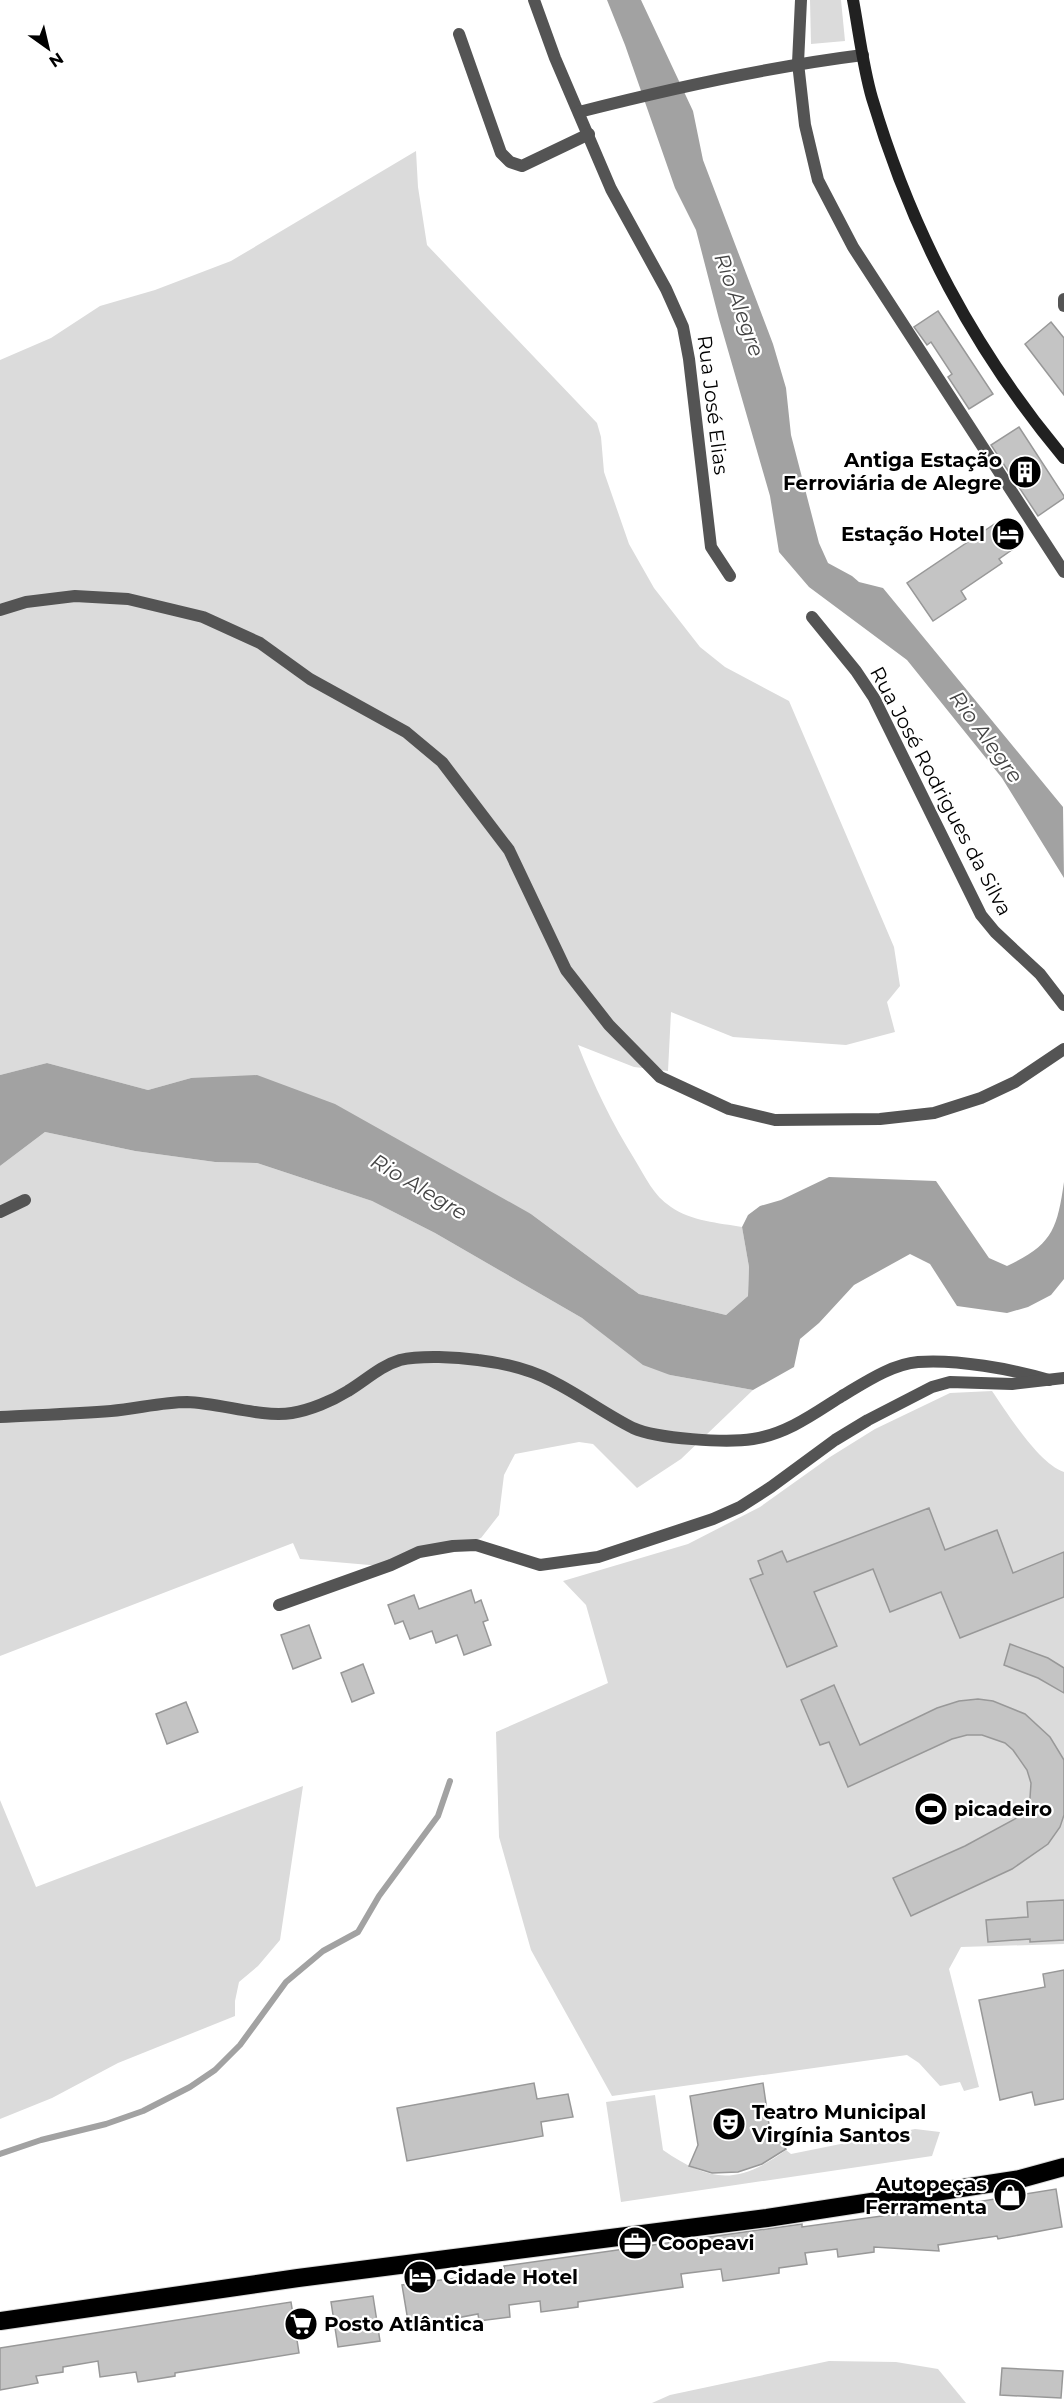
<svg xmlns="http://www.w3.org/2000/svg" width="1064" height="2403" font-family="Montserrat,sans-serif">
<rect width="100%" height="100%" fill="#fff"/>
<!-- green -->
<g fill="#dbdbdb">
<polygon points="810,0 841,0 845,41 811,44"/>
<path d="M416,151L418,187L427,245L597,423L601,437L604,472L629,544L654,588L700,647L725,667L789,701L894,947L900,986L887,1002L895,1032L846,1045L733,1037L671,1012L668,1071L634,1067L578,1045C594,1086 612,1123 635,1160C646,1178 653,1195 671,1207C691,1221 719,1223 742,1227L749,1267L748,1296L726,1315L639,1294L531,1214L191,1078L148,1090L47,1063L0,1075V360L51,338L100,306L155,290L231,261Z"/>
<polygon points="45,1132 135,1151 215,1162 257,1163 372,1201 435,1233 582,1318 670,1375 753,1390 681,1459 637,1488 593,1444 579,1442 515,1454 504,1475 499,1515 481,1538 393,1567 300,1559 293,1543 0,1656 0,1166"/>
<path d="M992,1391C1008,1414 1038,1463 1064,1472V1944L961,1947L949,1969L979,2087L964,2091L960,2082L940,2086L919,2063L907,2055L612,2096L531,1950L499,1837L496,1732L608,1683L586,1605L563,1581L688,1544L760,1507L830,1457L875,1429L950,1393Z"/>
<polygon points="303,1786 280,1940 258,1966 239,1982 235,2001 235,2016 118,2063 52,2098 0,2119 0,1800 36,1887"/>
<path d="M655,2095L663,2150C711,2183 738,2185 786,2150L791,2154L915,2129L940,2132L932,2156L621,2202L606,2102Z"/>
<polygon points="829,2361 896,2362 938,2369 966,2403 652,2403 670,2395"/>
</g>
<!-- water -->
<g fill="#a2a2a2">
<polygon points="607,0 641,0 693,111 703,160 773,344 786,388 791,435 819,543 828,563 852,576 859,582 883,588 1063,807 1064,878 1002,778 907,660 809,587 779,552 770,496 719,319 696,230 675,188 625,45"/>
<path d="M47,1063L148,1090L191,1078L257,1075L335,1104L531,1214L639,1294L726,1315L748,1296L749,1267L742,1227L748,1215L760,1206L781,1200L829,1177L936,1181L989,1258L1007,1266C1052,1245 1057,1230 1064,1182V1279L1051,1295L1028,1307L1007,1313L957,1306L930,1264L910,1254L854,1285L819,1323L800,1339L794,1367L753,1390L670,1375L643,1365L582,1318L435,1233L372,1201L257,1163L215,1162L135,1151L45,1132L0,1166V1075Z"/>
</g>
<g fill="none" stroke-linecap="round" stroke-linejoin="round">
<!-- stream -->
<polyline stroke="#a2a2a2" stroke-width="6" points="0,2154 41,2140 106,2124 143,2111 190,2087 215,2070 240,2045 286,1982 323,1951 358,1932 379,1896 438,1816 450,1781"/>
</g>
<!-- building -->
<g fill="#c4c4c4" stroke="#989898" stroke-width="1.5">
<polygon points="938,311 993,394 969,409 948,377 952,374 931,342 927,345 914,327"/>
<polygon points="1051,322 1064,338 1064,395 1025,344"/>
<polygon points="1019,427 1064,496 1064,498 1038,516 991,445"/>
<polygon points="996,523 1013,549 999,559 1002,563 961,591 966,599 933,621 907,583"/>
<polygon points="929,1508 945,1550 997,1530 1013,1573 1064,1552 1064,1597 960,1638 941,1592 890,1612 873,1569 814,1592 837,1646 787,1667 750,1579 763,1574 758,1561 782,1551 787,1562"/>
<polygon points="471,1590 475,1603 481,1600 488,1620 483,1622 491,1645 464,1655 457,1635 436,1643 432,1631 410,1639 403,1621 395,1624 388,1605 414,1595 419,1609"/>
<polygon points="309,1625 321,1658 293,1669 281,1635"/>
<polygon points="1010,1644 1048,1658 1064,1668 1064,1693 1038,1678 1004,1665"/>
<polygon points="363,1664 374,1693 352,1702 341,1673"/>
<polygon points="834,1685 860,1745 937,1708 959,1701 978,1699 993,1701 1025,1714 1050,1737 1064,1760 1064,1815 1060,1827 1048,1844 1012,1869 911,1916 893,1878 965,1846 1015,1819 1023,1811 1030,1798 1031,1783 1027,1770 1013,1750 1005,1743 982,1735 967,1735 952,1739 848,1787 829,1742 820,1745 801,1700"/>
<polygon points="186,1702 198,1732 167,1744 156,1714"/>
<polygon points="1064,1900 1064,1940 1030,1942 1030,1939 988,1942 986,1920 1028,1917 1027,1902"/>
<polygon points="1064,1970 1064,2099 1035,2105 1032,2092 1000,2100 979,2000 1045,1987 1043,1974"/>
<polygon points="534,2083 537,2099 568,2094 573,2117 541,2122 543,2136 407,2161 397,2108"/>
<polygon points="763,2083 770,2131 786,2149 762,2164 738,2172 712,2173 689,2166 698,2145 690,2096"/>
<polygon points="1056,2189 1062,2227 998,2239 997,2236 938,2245 939,2251 874,2247 874,2252 838,2257 837,2249 805,2253 807,2264 779,2268 779,2273 723,2281 721,2269 681,2274 683,2287 578,2302 578,2307 541,2312 540,2301 509,2305 510,2317 479,2321 478,2314 409,2327 402,2285 472,2276 473,2284 505,2279 504,2266 802,2224 802,2227 940,2208"/>
<polygon points="373,2296 380,2341 338,2347 331,2302"/>
<polygon points="291,2302 299,2353 175,2373 175,2376 138,2382 136,2372 100,2377 98,2361 63,2367 63,2372 36,2376 38,2383 0,2390 0,2348"/>
<polygon points="1002,2368 1063,2371 1061,2398 1000,2395"/>
</g>
<g fill="none" stroke-linecap="round" stroke-linejoin="round">
<defs>
<polyline id="highway" points="0,2321 298,2278 767,2218 1020,2179 1064,2167"/>
</defs>
<!-- highway casing -->
<use href="#highway" stroke="#dbdbdb" stroke-width="20"/>
<!-- street -->
<g stroke="#545454" stroke-width="12">
<polyline points="534,0 555,58 611,189 666,289 683,327 689,359 711,547 730,576"/>
<polyline points="801,0 798,63 805,125 818,180 853,247 1064,572"/>
<polyline points="459,34 501,153 510,162 522,166 589,134"/>
<path d="M579,112C673,88 767,67 863,55"/>
<polyline points="1064,299 1064,306"/>
<polyline points="0,610 26,602 75,596 128,599 203,617 260,643 310,679 406,732 442,762 509,850 566,970 609,1025 660,1077 729,1109 775,1120 880,1119 934,1113 981,1098 1015,1082 1064,1049"/>
<polyline points="812,617 856,671 874,698 981,915 995,932 1040,974 1064,1005"/>
<polyline points="0,1212 25,1200"/>
<path d="M0,1417C37,1415 74,1414 111,1411C136,1409 162,1402 187,1402C220,1403 262,1418 292,1413C310,1410 332,1401 348,1391C365,1381 380,1366 400,1360C421,1355 457,1357 478,1360C503,1363 529,1369 552,1381C580,1395 605,1414 633,1428C657,1439 727,1443 753,1439C787,1434 815,1413 842,1396C864,1383 892,1364 918,1362C956,1359 1012,1369 1049,1380"/>
<polyline points="279,1605 391,1565 419,1552 453,1546 476,1545 540,1565 598,1557 713,1519 740,1507 771,1487 835,1440 868,1420 932,1387 950,1382 1012,1384 1064,1378"/>
</g>
<!-- secondary -->
<path stroke="#212121" stroke-width="12" d="M853,0C859,32 863,67 872,98C912,233 974,350 1064,458"/>
<!-- highway -->
<use href="#highway" stroke="#000" stroke-width="18"/>
</g>
<!-- icons -->
<defs>
<symbol id="building-disc" viewBox="-11 -11 22 22"><circle r="9.5" fill="#000" stroke="#fff"/><path d="M-4-6H4V6H1V3H-1V6H-4ZM-2.5-4.3h1.7v1.8h-1.7ZM.8-4.3h1.7v1.8H.8ZM-2.5-1h1.7V.8h-1.7ZM.8-1h1.7V.8H.8Z" fill="#fff"/></symbol>
<symbol id="hotel-disc" viewBox="-11 -11 22 22"><circle r="9.5" fill="#000" stroke="#fff"/><path d="M-6-4.5h1.5V1H6V5H4.5V3h-9V5H-6ZM-4 0a1.8 1.8 0 1 1 3.6 0ZM.5 0V-2.5h3Q6-2.5 6 0Z" fill="#fff"/></symbol>
<symbol id="stadium-disc" viewBox="-11 -11 22 22"><circle r="9.5" fill="#000" stroke="#fff"/><path d="M0-5a6.5 5 0 1 0 0 10a6.5 5 0 1 0 0-10ZM-3.5-1.8h7v3.6h-7Z" fill="#fff"/></symbol>
<symbol id="theatre-disc" viewBox="-11 -11 22 22"><circle r="9.5" fill="#000" stroke="#fff"/><path d="M-5-5.5Q0-4 5-5.5V0Q5 5 0 6Q-5 5-5 0ZM-3.3-2.5H-1v1.5H-3.3ZM1-2.5H3.3v1.5H1ZM-2.8 1Q0 5.5 2.8 1Z" fill="#fff"/></symbol>
<symbol id="shop-disc" viewBox="-11 -11 22 22"><circle r="9.5" fill="#000" stroke="#fff"/><path d="M-5-2.5h2.3a2.7 3.5 0 0 1 5.4 0H5L5.5 6h-11ZM-1.5-2.5h3a1.5 2.3 0 0 0-3 0Z" fill="#fff"/></symbol>
<symbol id="office-disc" viewBox="-11 -11 22 22"><circle r="9.5" fill="#000" stroke="#fff"/><path d="M-6-3h4V-5.5h4V-3h4V5H-6ZM-1-4.5V-3h2v-1.5ZM-6 0V1H6V0Z" fill="#fff"/></symbol>
<symbol id="supermarket-disc" viewBox="-11 -11 22 22"><circle r="9.5" fill="#000" stroke="#fff"/><path d="M-6-5.5h2.5l.6 2H6L4.5 2H-2.5L-4.4-4H-6ZM-1.5 3.2a1.3 1.3 0 1 0 .1 0ZM3 3.2a1.3 1.3 0 1 0 .1 0Z" fill="#fff"/></symbol>
</defs>
<g fill-rule="evenodd">
<use href="#building-disc" x="1006" y="453" width="38" height="38"/>
<use href="#hotel-disc" x="989" y="515" width="38" height="38"/>
<use href="#stadium-disc" x="912" y="1790" width="38" height="38"/>
<use href="#theatre-disc" x="710" y="2105" width="38" height="38"/>
<use href="#shop-disc" x="991" y="2176" width="38" height="38"/>
<use href="#office-disc" x="616" y="2224" width="38" height="38"/>
<use href="#hotel-disc" x="401" y="2258" width="38" height="38"/>
<use href="#supermarket-disc" x="282" y="2305" width="38" height="38"/>
</g>
<g text-anchor="middle" stroke-width="4.5" stroke-linejoin="round" paint-order="stroke">
<!-- street labels -->
<g font-size="20" fill="#000" stroke="#fff">
<text transform="translate(713 405) rotate(83)" y="7">Rua José Elias</text>
<text transform="translate(941 791) rotate(62)" y="7">Rua José Rodrigues da Silva</text>
</g>
<!-- poi labels -->
<g font-size="20" font-weight="bold" fill="#000" stroke="#fff" text-anchor="start">
<text x="1002" y="467" text-anchor="end">Antiga Estação<tspan x="1002" dy="23">Ferroviária de Alegre</tspan></text>
<text x="985" y="541" text-anchor="end">Estação Hotel</text>
<text x="954" y="1816">picadeiro</text>
<text x="752" y="2119">Teatro Municipal<tspan x="752" dy="23">Virgínia Santos</tspan></text>
<text x="987" y="2191" text-anchor="end">Autopeças<tspan x="987" dy="23">Ferramenta</tspan></text>
<text x="658" y="2250">Coopeavi</text>
<text x="443" y="2284">Cidade Hotel</text>
<text x="324" y="2331">Posto Atlântica</text>
</g>
<!-- water labels -->
<g font-size="21" font-style="italic" fill="#434343" stroke="#fff">
<text transform="translate(739 305) rotate(70)" y="7">Rio Alegre</text>
<text transform="translate(986 737) rotate(54)" y="7">Rio Alegre</text>
<text transform="translate(419 1187) rotate(31)" y="7">Rio Alegre</text>
</g>
</g>
<!-- north arrow -->
<g transform="translate(48 48) rotate(146)" stroke="#ffffff" stroke-width="4.5" paint-order="stroke">
<path d="M0-4.5L10 22L0 15L-10 22Z" fill="#000000"/>
<text y="-9" font-size="16" font-weight="bold" text-anchor="middle" fill="#000000">N</text>
</g>
</svg>
